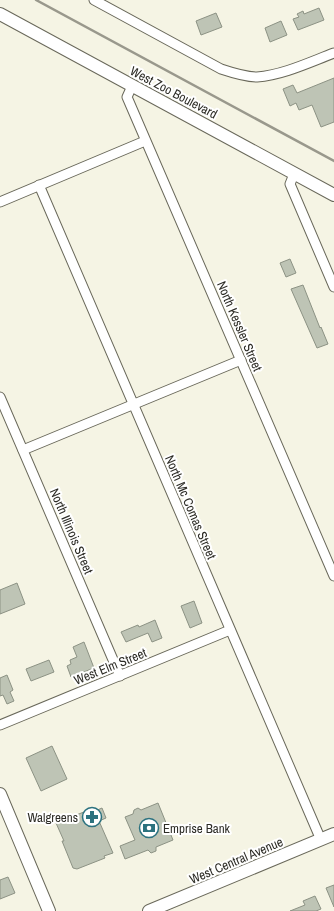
<svg xmlns="http://www.w3.org/2000/svg" width="334" height="911" font-family="'Archivo Narrow',sans-serif">
<rect width="100%" height="100%" fill="#f5f4e4"/>
<!-- building -->
<g fill="#bec4b5" stroke="#8c9284">
<polygon points="319,8 324,20 298,30 293,19 299,17 297,14 303,11 304,14"/>
<polygon points="216,13 222,27 201,35 196,21"/>
<polygon points="281,21 287,35 270,42 265,28"/>
<polygon points="334,78 334,122 321,127 312,105 299,110 296,103 290,106 283,89 293,85 297,93"/>
<polygon points="290,259 296,273 286,277 280,263"/>
<polygon points="303,285 320,328 321,327 328,344 317,348 291,289"/>
<polygon points="17,583 25,604 0,614 0,590"/>
<polygon points="194,601 202,623 190,628 181,606"/>
<polygon points="155,620 162,638 152,642 148,633 126,642 121,632 138,625 139,627"/>
<polygon points="84,642 94,668 71,677 67,666 71,664 70,660 77,657 73,647"/>
<polygon points="49,660 54,672 31,681 26,669"/>
<polygon points="7,675 13,690 10,692 14,701 7,704 3,695 0,696 0,678"/>
<polygon points="52,746 67,779 41,791 26,758"/>
<polygon points="158,803 173,840 156,847 156,851 151,853 148,850 125,859 120,846 135,840 125,817 133,814 134,810 138,808 141,810"/>
<polygon points="94,808 95,811 102,808 106,818 99,821 113,853 104,856 105,858 77,869 73,868 62,841 64,841 56,823"/>
<polygon points="8,877 15,893 0,899 0,880"/>
<polygon points="334,885 334,907 326,888"/>
<polygon points="315,896 321,909 316,911 290,911 305,905 303,901"/>
</g>
<g fill="none" stroke-linecap="round" stroke-linejoin="round">
<defs>
<g id="street">
<path d="M94,0L221,69C233,73 245,77 257,77C283,75 310,62 334,53"/>
<polyline points="132,86 127,97 334,576"/>
<polyline points="294,174 290,184 334,287"/>
<polyline points="39,185 321,840"/>
<polyline points="0,202 145,141"/>
<polyline points="0,397 120,676"/>
<polyline points="23,450 241,360"/>
<polyline points="0,725 230,630"/>
</g>
<g id="secondary">
<polyline points="0,14 334,195"/>
<polyline points="0,794 49,911"/>
<polyline points="149,911 334,834"/>
</g>
</defs>
<!-- street casing -->
<use href="#street" stroke="#69685a" stroke-width="11"/>
<!-- secondary casing -->
<use href="#secondary" stroke="#69685a" stroke-width="14"/>
<!-- street -->
<use href="#street" stroke="#fff" stroke-width="9"/>
<!-- secondary -->
<use href="#secondary" stroke="#fff" stroke-width="12"/>
<!-- rail -->
<polyline stroke="#99988c" stroke-width="2.5" points="36,0 334,161"/>
</g>
<!-- icons -->
<defs>
<symbol id="pharmacy-ring" viewBox="-11 -11 22 22"><circle r="9.5" fill="#fff" stroke="#2c727f" stroke-width="1.5"/><path d="M-2-6h4v4h4v4h-4v4h-4v-4h-4v-4h4Z" fill="#2c727f"/></symbol>
<symbol id="bank-ring" viewBox="-11 -11 22 22"><circle r="9.5" fill="#fff" stroke="#2c727f" stroke-width="1.5"/><path d="M-6-4H6V4H-6ZM0-2.3a2.3 2.3 0 1 0 0 4.6a2.3 2.3 0 1 0 0-4.6Z" fill="#2c727f"/></symbol>
</defs>
<g fill-rule="evenodd">
<use href="#pharmacy-ring" x="81" y="806" width="22" height="22"/>
<use href="#bank-ring" x="138" y="817" width="22" height="22"/>
</g>
<g text-anchor="middle" stroke-width="4" stroke-linejoin="round" paint-order="stroke">
<!-- street labels -->
<g font-size="13" fill="#2d2c26" stroke="#fff">
<text transform="translate(174 92) rotate(28)" y="5">West Zoo Boulevard</text>
<text transform="translate(240 326) rotate(67)" y="5">North Kessler Street</text>
<text transform="translate(191 507) rotate(67)" y="5">North Mc Comas Street</text>
<text transform="translate(72 531) rotate(67)" y="5">North Illinois Street</text>
<text transform="translate(110 666) rotate(-22)" y="5">West Elm Street</text>
<text transform="translate(236 860) rotate(-23)" y="5">West Central Avenue</text>
</g>
<!-- poi labels -->
<g font-size="13" fill="#2d2c26" stroke="#fff" text-anchor="end">
<text x="78" y="822">Walgreens</text>
<text x="163" y="833" text-anchor="start">Emprise Bank</text>
</g>
</g>
</svg>
